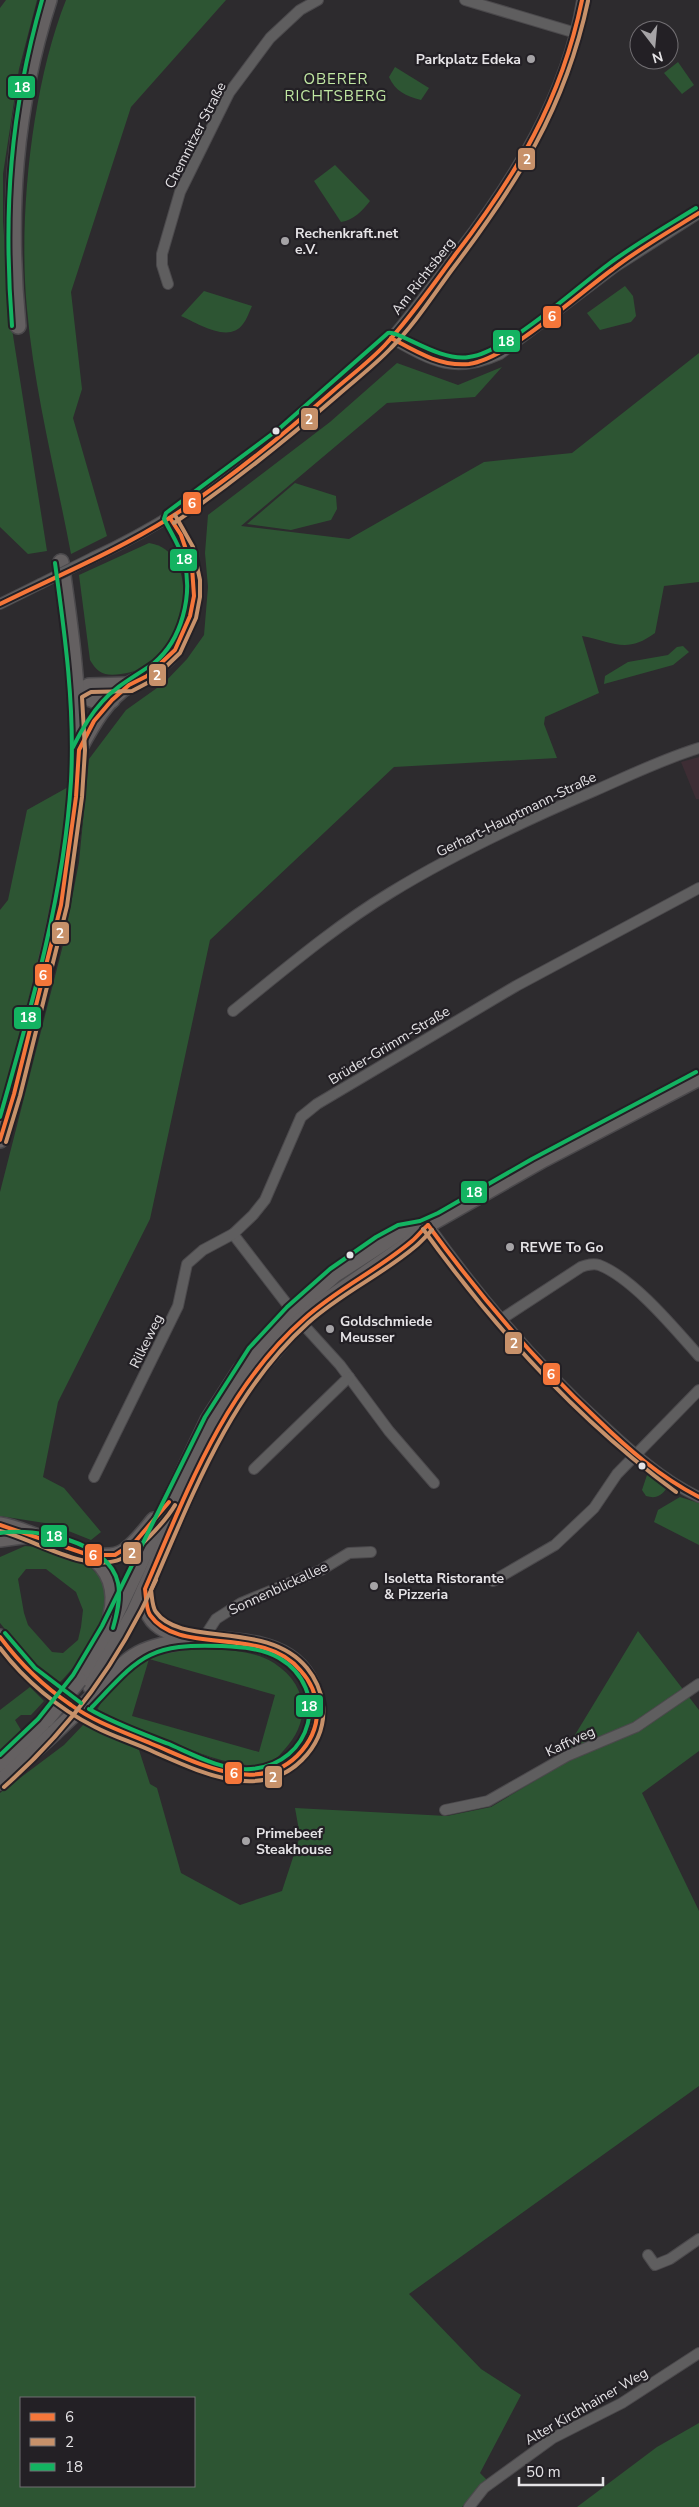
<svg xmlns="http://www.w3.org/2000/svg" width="699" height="2507" font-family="'Nunito Sans',sans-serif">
<rect width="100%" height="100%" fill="#2d2b2e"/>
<!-- education -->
<polygon fill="#3d2d34" points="699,757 699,799 696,799 681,762"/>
<!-- green -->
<g fill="#2d5533" fill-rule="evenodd">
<polygon points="6,0 37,0 19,69 3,174 3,221 9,310 47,551 28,554 0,527 0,8"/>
<path d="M66,0H226L131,107L71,292L82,389L73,418L107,536L71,554C56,474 34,390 27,309C18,217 32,85 66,0Z"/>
<polygon points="678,62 694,85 682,94 664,73"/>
<path d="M395,67L429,88L421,100C406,96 395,91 389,77Z"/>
<path d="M335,165L370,201C362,211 354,220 341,222L314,181Z"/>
<polygon points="625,286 633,296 636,316 631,322 600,330 587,313"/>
<path d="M204,291L252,306C249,312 247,319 243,324C229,344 197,323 181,316Z"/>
<path d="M699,353V582L664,586L655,633C627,654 613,642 582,636L599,693L545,717L544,724L557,758L394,767L210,940L150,1219L58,1402L43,1477L64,1488L101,1532L91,1540L51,1524L0,1516V1192L63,945L79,862L89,759L126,710L164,683L187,659L204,635L208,587L205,553L208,515L330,422L397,363L458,385L502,367L475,397L387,403L241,526L349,539L484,462L572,453Z"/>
<polygon points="295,483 336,496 337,509 331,520 291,530 247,524"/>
<path d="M149,543C199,551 188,633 156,661C146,669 133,672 121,674C105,676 98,674 90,660L79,575Z"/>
<polygon points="683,646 689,652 673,665 604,684 605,676 628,662 668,655 677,647"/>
<polygon points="70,786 59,864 43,951 0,1114 0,910 8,900 27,810"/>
<path d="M647,1475L667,1488C661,1496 656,1499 646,1496L642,1490Z"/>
<polygon points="680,1497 699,1503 699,1545 654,1522 658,1510"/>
<path d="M25,1546C34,1547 43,1546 52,1547C63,1548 78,1558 86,1564C93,1570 101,1576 104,1585C114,1617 79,1665 56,1686L27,1656L0,1623V1557ZM26,1569H46L76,1592L83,1610L81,1627L78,1640L63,1653L52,1652L28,1625L24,1613L18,1579Z"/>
<path d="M638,1631L699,1710V1751L642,1793L699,1911V2086L409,2294L481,2369L521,2395L480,2473L487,2480L462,2507H0V1793L64,1745L84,1724L139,1750L150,1784L157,1788L181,1873L240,1905L282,1891L300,1836L295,1808L447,1816L491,1807L568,1761L564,1753ZM21,2398H194V2486H21Z"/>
<path d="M196,1648C222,1650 251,1649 274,1663C309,1686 311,1721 284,1750C278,1757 272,1764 263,1765C221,1770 153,1731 111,1718L97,1710L110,1687L138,1660L175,1649ZM149,1659L275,1695L259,1752L132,1716Z"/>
<polygon points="30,1687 44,1701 31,1715 21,1715 15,1720 21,1730 0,1751 0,1710"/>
<polygon points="699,2423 699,2507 577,2507 657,2447"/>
</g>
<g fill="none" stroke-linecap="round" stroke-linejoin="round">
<defs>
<g id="minor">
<polyline points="465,0 576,33"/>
<polyline points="168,284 162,265 162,254 180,192 229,93 270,38 300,10 318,0"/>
<path d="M391,338C432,361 454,375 500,354L615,267L699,213"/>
<path d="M94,557C183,516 260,457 333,392C352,374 375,357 392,337C415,310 436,281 458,252C515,178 567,94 582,0"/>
<polyline points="0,604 40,584"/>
<path d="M233,1011C284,970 334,927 390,893C455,853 524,821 594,791C628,776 663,759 699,748"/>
<path d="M428,1225C480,1298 539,1367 605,1427C633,1453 664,1481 699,1497"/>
<polyline points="233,1234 300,1321 340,1365 389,1431 434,1483"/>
<path d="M500,1320L581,1267C587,1265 593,1263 599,1265C633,1278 675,1329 699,1356"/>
<polyline points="254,1469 349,1377"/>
<polyline points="94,1477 178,1306 187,1264 203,1250 233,1234 253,1215 265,1200 301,1117 317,1104 516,986 699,888"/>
<polyline points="493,1581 555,1545 594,1508 617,1474 699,1390"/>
<polyline points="203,1639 216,1619 241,1603 321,1570 349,1553 371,1552"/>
<polyline points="445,1810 488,1801 567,1756 636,1727 699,1684"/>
<polyline points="648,2255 655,2265 670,2259 699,2239"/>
<polyline points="469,2507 484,2488 553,2438 622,2403 699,2353"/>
</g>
<g id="secondary">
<path d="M18,326C7,212 14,109 49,0"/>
<polyline points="75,693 89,686 129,685"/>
<polyline points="75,693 99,702 112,700"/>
<path d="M79,749C92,725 106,699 130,684C143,677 155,671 165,661C175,652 180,641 185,629C202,587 193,555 170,518"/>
<path d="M0,1140C15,1089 28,1038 41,986C59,910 78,830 78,751C79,688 70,624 61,562"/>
<path d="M0,1525C33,1529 95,1571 125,1551C136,1543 145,1531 154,1520"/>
<polyline points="0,1539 29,1535"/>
<path d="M89,1555C110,1568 117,1591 111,1615"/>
<path d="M0,1637C48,1710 140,1741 218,1770C250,1777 286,1778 306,1746C316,1730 320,1709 314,1691C285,1601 139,1677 145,1589"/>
<polyline points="79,1680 104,1639 208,1420 241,1369 261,1344 293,1311 334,1275 402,1231 428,1225 544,1159 699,1078"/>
<polyline points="91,1687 134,1613 213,1436 250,1379 300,1321 320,1305 410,1243 428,1225"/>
<path d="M98,1692C132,1651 141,1648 192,1640"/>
<polyline points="0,1764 46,1720"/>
<polyline points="0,1782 54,1733"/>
</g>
</defs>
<!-- minor casing -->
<use href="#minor" stroke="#4b494c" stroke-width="12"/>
<!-- secondary casing -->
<use href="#secondary" stroke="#4b494c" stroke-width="18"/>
<!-- minor -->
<use href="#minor" stroke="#5f5e5f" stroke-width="10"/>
<!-- secondary -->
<use href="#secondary" stroke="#646061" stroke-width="15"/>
<defs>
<polyline id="minor-bridge" points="40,584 94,557"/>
<g id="secondary-bridge">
<polyline points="46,1720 79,1680"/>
<polyline points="54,1733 98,1692"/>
</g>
</defs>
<!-- minor-bridge casing -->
<use href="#minor-bridge" stroke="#4b494c" stroke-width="12" stroke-linecap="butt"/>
<!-- secondary-bridge casing -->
<use href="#secondary-bridge" stroke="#4b494c" stroke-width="18" stroke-linecap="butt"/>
<!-- minor-bridge -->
<use href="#minor-bridge" stroke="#5f5e5f" stroke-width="10"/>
<!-- secondary-bridge -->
<use href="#secondary-bridge" stroke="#646061" stroke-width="15"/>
<defs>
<g id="bus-1">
<path d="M391,338C415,351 440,367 469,364C508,359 578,294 613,269C640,248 670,231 699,213"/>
<path d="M0,604C57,576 117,551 171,517C229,480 282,436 333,391C350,376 369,362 385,345C411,317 432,286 455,255C517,174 561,101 582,0"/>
<polyline points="0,1140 14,1094 61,905 76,797 79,750 94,721 112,700 129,685 147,676 175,650 190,616 194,596 192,567 181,535 170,518"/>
<path d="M428,1225C479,1295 534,1360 597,1419C628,1449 660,1477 699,1497"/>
<polyline points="0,1525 89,1555 115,1555 135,1542 169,1502"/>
<path d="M0,1637C20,1664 43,1686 71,1705C96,1723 124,1732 152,1744C196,1762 256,1796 297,1756C310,1743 318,1726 317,1708C316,1694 311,1682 301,1671C263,1624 179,1657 150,1615C146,1609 146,1596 145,1589C186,1494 224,1389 304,1319C337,1289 378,1270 412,1241C418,1236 422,1230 428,1225"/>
</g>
<g id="bus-2">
<path d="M174,523C231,484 285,441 337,396C355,380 374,366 391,348C414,325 432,297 451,271C517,184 565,109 588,1"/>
<polyline points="6,1142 20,1096 67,906 82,797 85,750 82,697 91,692 132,691 151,681 180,653 196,618 200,597 200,580 193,547 175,515"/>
<path d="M423,1229C495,1329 576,1419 676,1492"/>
<path d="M0,1531C34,1539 87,1574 121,1559C132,1555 140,1546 148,1538C158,1528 168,1517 175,1505"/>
<path d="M0,1648C24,1680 59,1709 95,1727C114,1737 135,1743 154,1752C200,1772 260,1802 302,1760C317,1745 325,1726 323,1705C321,1691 316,1679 307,1668C267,1619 181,1648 156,1612C152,1607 152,1596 151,1590C192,1496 230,1393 308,1323C341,1293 382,1275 416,1246C422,1241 427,1235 432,1230"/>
<path d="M4,1787C71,1728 119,1661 156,1580"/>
</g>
<g id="bus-3">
<path d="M12,326C3,210 10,112 42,0"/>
<path d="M73,747C81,731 90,715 102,702C117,685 136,676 154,663C182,640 193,595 184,561C180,546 171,533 164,519L166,513L280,428L388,333C399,330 439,362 469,357C507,352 576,288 610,263C637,243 667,226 696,208"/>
<path d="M0,1117C31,1008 64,895 71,781C75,708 65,635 55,563"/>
<path d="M0,1533C35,1527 109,1541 118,1583C121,1598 117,1614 113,1628"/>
<polyline points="5,1633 35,1668 81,1703"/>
<path d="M89,1709C115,1724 141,1733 169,1744C194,1755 223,1771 251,1769C312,1765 332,1689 279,1658C262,1648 240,1647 221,1646C147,1643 139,1658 92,1707"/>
<polyline points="0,1755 38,1719 73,1675 102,1626 205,1417 249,1348 287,1307 330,1269 376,1237 398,1225 420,1221 438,1213 532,1159 696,1072"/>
</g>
</defs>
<!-- bus-1 casing -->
<use href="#bus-1" stroke="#232025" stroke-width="8"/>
<!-- bus-2 casing -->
<use href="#bus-2" stroke="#232025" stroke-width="8"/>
<!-- bus-3 casing -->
<use href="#bus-3" stroke="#232025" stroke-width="8"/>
<!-- bus-1 -->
<use href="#bus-1" stroke="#f5763a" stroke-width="4"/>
<!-- bus-2 -->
<use href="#bus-2" stroke="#c7916a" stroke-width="4"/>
<!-- bus-3 -->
<use href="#bus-3" stroke="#13b361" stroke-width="4"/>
</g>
<!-- markers -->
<g fill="#a5a3a6" stroke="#232025" stroke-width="2">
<circle cx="531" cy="59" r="5"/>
<circle cx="285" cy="241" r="5"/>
<circle cx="510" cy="1247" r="5"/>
<circle cx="330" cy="1329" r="5"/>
<circle cx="374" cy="1586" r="5"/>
<circle cx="246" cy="1841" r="5"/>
</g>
<g fill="#e5e3e6" stroke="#232025" stroke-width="2">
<circle cx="276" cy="431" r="4.5"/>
<circle cx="350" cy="1255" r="4.5"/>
<circle cx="642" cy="1466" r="4.5"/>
</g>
<g text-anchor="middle" stroke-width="4.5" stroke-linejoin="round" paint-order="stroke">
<!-- poi labels -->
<g font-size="14" font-weight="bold" fill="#e5e3e6" stroke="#232025" text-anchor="start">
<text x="521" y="64" text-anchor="end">Parkplatz Edeka</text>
<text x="295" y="238">Rechenkraft.net<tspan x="295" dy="16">e.V.</tspan></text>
<text x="520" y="1252">REWE To Go</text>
<text x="340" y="1326">Goldschmiede<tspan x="340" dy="16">Meusser</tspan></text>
<text x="384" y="1583">Isoletta Ristorante<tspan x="384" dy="16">&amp; Pizzeria</tspan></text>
<text x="256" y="1838">Primebeef<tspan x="256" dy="16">Steakhouse</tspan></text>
</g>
<!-- street labels -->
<g font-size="14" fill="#e5e3e6" stroke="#232025">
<text transform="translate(195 135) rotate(-63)" y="5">Chemnitzer Straße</text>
<text transform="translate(423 276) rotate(-52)" y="5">Am Richtsberg</text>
<text transform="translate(516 814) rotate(-26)" y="5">Gerhart-Hauptmann-Straße</text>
<text transform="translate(389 1045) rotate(-31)" y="5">Brüder-Grimm-Straße</text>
<text transform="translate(146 1341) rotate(-64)" y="5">Rilkeweg</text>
<text transform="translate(278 1588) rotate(-25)" y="5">Sonnenblickallee</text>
<text transform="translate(570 1741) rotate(-25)" y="5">Kaffweg</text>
<text transform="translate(586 2406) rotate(-30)" y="5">Alter Kirchhainer Weg</text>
</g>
<!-- neighbourhood labels -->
<g font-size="15" letter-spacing="1" fill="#c0e7a2" stroke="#232025">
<text x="336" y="84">OBERER<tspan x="336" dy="17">RICHTSBERG</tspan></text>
</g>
</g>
<g stroke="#232025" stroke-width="2">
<rect x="7" y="75" width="29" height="24" rx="5" fill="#13b361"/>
<rect x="517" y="147" width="19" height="24" rx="5" fill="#c7916a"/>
<rect x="542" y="305" width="20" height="24" rx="5" fill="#f5763a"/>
<rect x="492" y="329" width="29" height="24" rx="5" fill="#13b361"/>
<rect x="300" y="407" width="19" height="24" rx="5" fill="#c7916a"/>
<rect x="182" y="491" width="20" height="24" rx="5" fill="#f5763a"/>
<rect x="169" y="548" width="29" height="24" rx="5" fill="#13b361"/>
<rect x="148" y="663" width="19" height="24" rx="5" fill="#c7916a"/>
<rect x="51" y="921" width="19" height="24" rx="5" fill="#c7916a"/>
<rect x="34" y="963" width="19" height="24" rx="5" fill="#f5763a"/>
<rect x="13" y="1006" width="29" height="24" rx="5" fill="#13b361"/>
<rect x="460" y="1180" width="28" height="24" rx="5" fill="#13b361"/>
<rect x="504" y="1331" width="19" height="24" rx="5" fill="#c7916a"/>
<rect x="542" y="1362" width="19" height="24" rx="5" fill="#f5763a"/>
<rect x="40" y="1524" width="28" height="24" rx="5" fill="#13b361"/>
<rect x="122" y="1541" width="20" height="24" rx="5" fill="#c7916a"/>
<rect x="84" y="1543" width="19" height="24" rx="5" fill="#f5763a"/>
<rect x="295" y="1694" width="29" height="24" rx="5" fill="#13b361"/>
<rect x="224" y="1761" width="19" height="24" rx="5" fill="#f5763a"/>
<rect x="264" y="1765" width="19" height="24" rx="5" fill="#c7916a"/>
</g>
<g font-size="14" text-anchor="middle" font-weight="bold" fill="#fff">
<text x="22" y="92">18</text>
<text x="527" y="164">2</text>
<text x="552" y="321">6</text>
<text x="506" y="346">18</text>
<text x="309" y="424">2</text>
<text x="192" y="508">6</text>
<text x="184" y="564">18</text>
<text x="157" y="680">2</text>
<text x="60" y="938">2</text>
<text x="43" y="980">6</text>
<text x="28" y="1022">18</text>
<text x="474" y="1197">18</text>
<text x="514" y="1348">2</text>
<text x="551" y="1379">6</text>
<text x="54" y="1541">18</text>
<text x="132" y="1558">2</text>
<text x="93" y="1560">6</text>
<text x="309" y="1711">18</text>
<text x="234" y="1778">6</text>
<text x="273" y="1782">2</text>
</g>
<!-- legend -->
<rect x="20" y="2397" width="175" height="90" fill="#232025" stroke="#716e72"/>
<rect x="30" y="2413" width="25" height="8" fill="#f5763a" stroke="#716e72"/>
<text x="65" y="2422" font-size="15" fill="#e5e3e6">6</text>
<rect x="30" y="2438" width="25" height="8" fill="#c7916a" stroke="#716e72"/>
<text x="65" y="2447" font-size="15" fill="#e5e3e6">2</text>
<rect x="30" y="2463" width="25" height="8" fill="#13b361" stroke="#716e72"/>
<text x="65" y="2472" font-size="15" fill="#e5e3e6">18</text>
<!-- north arrow -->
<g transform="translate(654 45) rotate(164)"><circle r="24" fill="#232025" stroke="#716e72"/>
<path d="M0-4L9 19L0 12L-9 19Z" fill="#a5a3a6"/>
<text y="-8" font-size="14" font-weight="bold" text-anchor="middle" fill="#e5e3e6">N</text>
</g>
<!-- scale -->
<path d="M519 2477v8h84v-8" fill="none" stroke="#e5e3e6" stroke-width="2.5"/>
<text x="526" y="2477" font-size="15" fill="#e5e3e6" stroke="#232025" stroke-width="4" paint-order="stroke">50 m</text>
</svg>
